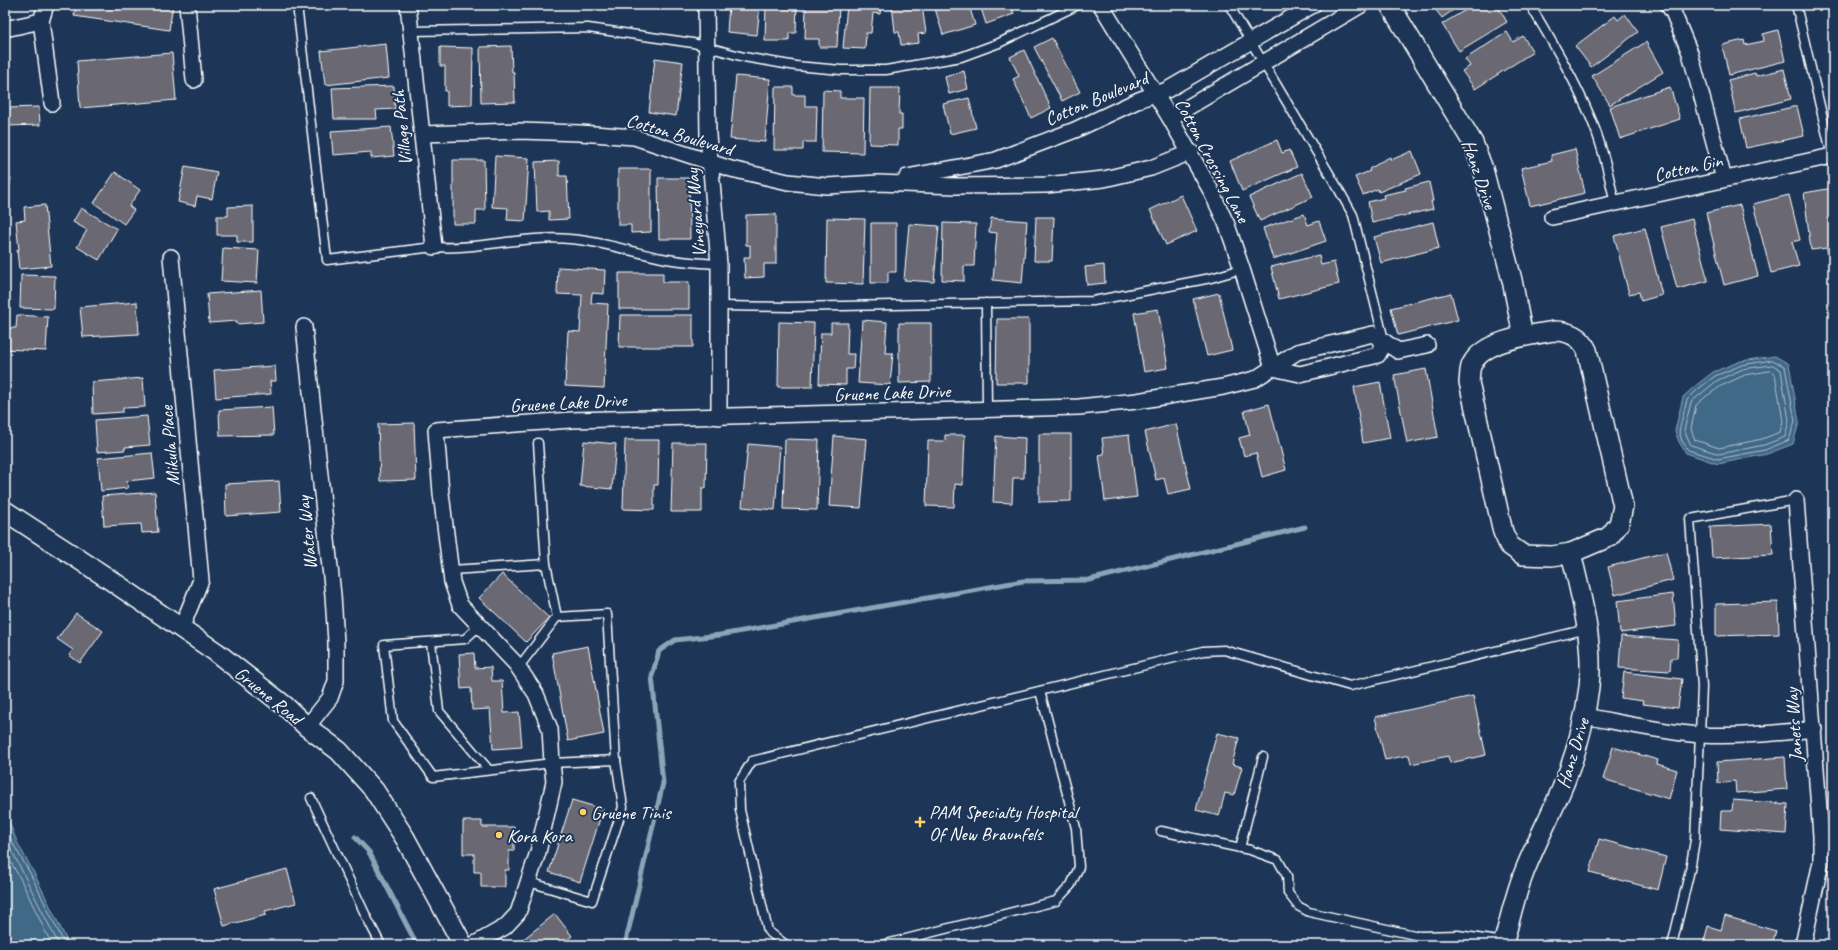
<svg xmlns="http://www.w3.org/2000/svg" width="1838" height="950" font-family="Caveat,sans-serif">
<rect width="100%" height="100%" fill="#1d3557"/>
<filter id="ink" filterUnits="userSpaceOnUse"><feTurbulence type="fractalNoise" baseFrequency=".025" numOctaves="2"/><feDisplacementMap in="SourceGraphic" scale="8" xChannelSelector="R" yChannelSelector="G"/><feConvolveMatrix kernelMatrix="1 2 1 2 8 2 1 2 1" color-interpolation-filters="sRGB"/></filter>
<g filter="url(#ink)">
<!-- water -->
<g fill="#3f6787" stroke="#8ca4b7">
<polygon points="1775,356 1789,364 1799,422 1793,444 1767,454 1718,464 1686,453 1679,442 1675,431 1683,397 1694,387 1713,372 1741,361"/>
<polygon points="5,811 17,842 33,871 69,945 5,945"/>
</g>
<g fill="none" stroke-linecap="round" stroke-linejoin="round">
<!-- shore -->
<g stroke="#b2c2cf" stroke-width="1">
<polygon points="1773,360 1785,367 1795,421 1789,440 1765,450 1718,459 1688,450 1682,441 1679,431 1687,400 1697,390 1715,376 1742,365"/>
<polygon points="1773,365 1781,370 1789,421 1785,437 1764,445 1719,454 1691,445 1684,430 1691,402 1718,380 1743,369"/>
<polygon points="1771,371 1775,374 1783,421 1780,432 1762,439 1719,448 1695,440 1691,429 1696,405 1704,398 1721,386 1745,375"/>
<polyline points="5,822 13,844 30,873 65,945"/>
<polyline points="5,837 59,945"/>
<polyline points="5,852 20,878 52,945"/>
</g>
<!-- stream -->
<g stroke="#8ca4b7" stroke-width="5">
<polyline points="355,837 369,852 417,945"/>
<polyline points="625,945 663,783 652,676 659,651 675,640 720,635 1023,581 1089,580 1305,527"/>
</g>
</g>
<!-- building -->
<g fill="#6a6973" stroke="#fff">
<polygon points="76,5 173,5 169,30 74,16"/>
<polygon points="598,5 629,5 629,8 598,6"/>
<polygon points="729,5 760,5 757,35 727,32"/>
<polygon points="766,5 797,5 796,33 789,33 789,41 765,41"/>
<polygon points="806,5 839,5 837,47 819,47 819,39 805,39"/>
<polygon points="847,5 881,5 880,14 873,13 871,33 866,33 865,49 843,48"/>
<polygon points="892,5 922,5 926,33 918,34 919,43 901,45 899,32 895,32"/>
<polygon points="934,5 969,5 975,25 943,35"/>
<polygon points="980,5 1011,5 1014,14 986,24"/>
<polygon points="1256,5 1266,5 1260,10"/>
<polygon points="1432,5 1460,5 1442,18"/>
<polygon points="1474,5 1497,5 1507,22 1459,51 1442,24"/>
<polygon points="1625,14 1638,32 1591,67 1575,46 1615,16 1618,20"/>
<polygon points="1778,30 1785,61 1729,75 1722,45 1744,40 1745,45 1764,41 1763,34"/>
<polygon points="1507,32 1513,42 1523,36 1533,52 1475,89 1462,71 1470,66 1465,59"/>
<polygon points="1052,38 1080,92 1062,101 1034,47"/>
<polygon points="1646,42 1663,72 1610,105 1592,76"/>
<polygon points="386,44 389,78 325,85 321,51"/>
<polygon points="511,46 512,72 514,72 515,102 481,103 480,47"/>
<polygon points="440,47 473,48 472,105 447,106 447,91 445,91 445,66 440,66"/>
<polygon points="1024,50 1051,108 1031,118 1013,79 1019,76 1010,57"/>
<polygon points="172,53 176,100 80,108 77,61"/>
<polygon points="655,58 683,62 676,116 649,112"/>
<polygon points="1784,69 1791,99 1736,113 1728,80 1755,73 1756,76"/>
<polygon points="964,71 968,89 949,94 945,77"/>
<polygon points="736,76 770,79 765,142 730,139"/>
<polygon points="394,86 395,109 376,110 377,119 334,119 332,88"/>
<polygon points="775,87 793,87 793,95 805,95 805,106 817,106 816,142 803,142 803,150 774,150"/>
<polygon points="1670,87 1680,119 1620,139 1610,107"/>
<polygon points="870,88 900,88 899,114 902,114 902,129 898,129 898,145 869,144"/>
<polygon points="823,90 840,91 840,98 864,98 863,153 822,152"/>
<polygon points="969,98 976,128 950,134 943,104"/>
<polygon points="1797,106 1804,136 1746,148 1740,119"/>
<polygon points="39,107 40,125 6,126 6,108"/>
<polygon points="391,127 394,156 371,158 371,152 333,155 331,131"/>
<polygon points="1277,140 1282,153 1289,150 1297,167 1242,191 1230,161"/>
<polygon points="1575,149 1585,193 1530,206 1521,168 1552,161 1551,155"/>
<polygon points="1412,151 1421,174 1379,192 1378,189 1363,195 1355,177 1370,171 1369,169 1378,164 1378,163 1390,157 1391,160"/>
<polygon points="495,156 529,158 525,221 507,220 508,208 492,207"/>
<polygon points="453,160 484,160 485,210 476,210 476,224 453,224"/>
<polygon points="559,161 559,176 567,176 569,219 549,220 549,211 537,212 535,162"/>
<polygon points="185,166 217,172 212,199 197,196 195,206 178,202"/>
<polygon points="618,169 651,169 651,232 631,233 631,225 618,225"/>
<polygon points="115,172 140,190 129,206 134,210 124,224 94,203"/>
<polygon points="1302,173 1313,197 1260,221 1249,197"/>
<polygon points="5,177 11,178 5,212"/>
<polygon points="658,178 689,178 690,239 659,239"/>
<polygon points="1429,182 1433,201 1431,201 1433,209 1372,223 1368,202 1384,198 1383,195 1406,190 1405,188"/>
<polygon points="1833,188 1833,257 1828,257 1827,248 1811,250 1804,193"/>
<polygon points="1181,195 1197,231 1166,245 1150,210"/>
<polygon points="1789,195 1800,240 1792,242 1799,266 1771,273 1753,204"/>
<polygon points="45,205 51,266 19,269 17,250 19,250 16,221 25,220 24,207"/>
<polygon points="1740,205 1758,276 1724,285 1706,213"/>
<polygon points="253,206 253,242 237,242 237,235 217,235 217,216 228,216 228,207"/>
<polygon points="81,208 117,229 99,260 77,247 87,230 73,222"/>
<polygon points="776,214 776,264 764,264 764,277 745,278 744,257 750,257 750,245 746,245 746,215"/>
<polygon points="1304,214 1308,225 1319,221 1326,241 1273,259 1263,228"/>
<polygon points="1036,217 1054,217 1052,261 1034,261"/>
<polygon points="827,218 865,219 863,284 826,283"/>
<polygon points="991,218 1027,221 1022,283 993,280 997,233 989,232"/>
<polygon points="1692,219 1708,281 1677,289 1661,227"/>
<polygon points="1433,222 1439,248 1381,263 1374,237"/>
<polygon points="871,223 896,223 896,272 888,272 888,283 871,283"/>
<polygon points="943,223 976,224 974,266 964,266 964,281 942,280"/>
<polygon points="909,224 939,226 934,282 904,280"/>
<polygon points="1645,228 1662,295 1641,301 1639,292 1629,294 1614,236"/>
<polygon points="223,248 259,250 257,283 221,281"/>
<polygon points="1319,255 1321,265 1334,262 1339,284 1279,299 1271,267"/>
<polygon points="1104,265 1105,283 1087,285 1085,267"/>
<polygon points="558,267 605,270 604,294 592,293 591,303 608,304 604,388 565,386 568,331 580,332 582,295 557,294"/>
<polygon points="619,273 663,273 663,282 689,282 689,309 619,309"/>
<polygon points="21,275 55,276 54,309 20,308"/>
<polygon points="261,290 263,322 237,324 237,321 209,323 207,294"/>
<polygon points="1219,293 1232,350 1207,356 1193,299"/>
<polygon points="1451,293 1458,320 1398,335 1391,308"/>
<polygon points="137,302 139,334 83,337 80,307"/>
<polygon points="1158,309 1168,368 1144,372 1134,313"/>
<polygon points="17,315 48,317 46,351 5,349 5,328 16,328"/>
<polygon points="620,315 693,315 693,347 619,347"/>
<polygon points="997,319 1029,319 1029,383 996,383"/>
<polygon points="862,320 887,322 885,353 893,353 890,385 858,383"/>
<polygon points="779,322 814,323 812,387 778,387"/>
<polygon points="831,323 848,323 847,354 854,354 853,369 846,369 846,385 819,384 821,333 831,333"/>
<polygon points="899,323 931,323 931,382 899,383"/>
<polygon points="275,366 276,381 270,381 271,394 216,398 214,370"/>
<polygon points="1426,369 1438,437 1407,443 1394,375"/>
<polygon points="143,378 145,407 123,408 123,412 93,414 92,382"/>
<polygon points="1380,382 1390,438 1363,443 1354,387"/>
<polygon points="1269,404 1286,470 1262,477 1256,453 1244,456 1239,438 1250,435 1244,411"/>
<polygon points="272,407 274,435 220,436 219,410"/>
<polygon points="147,416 150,445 125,447 125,450 97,452 95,420"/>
<polygon points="414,423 416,480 380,481 378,424"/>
<polygon points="1176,424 1191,489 1168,494 1164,478 1156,480 1145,432"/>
<polygon points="1039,434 1071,434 1071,501 1039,502"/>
<polygon points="945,435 965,435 963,485 955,484 954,507 926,506 928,441 945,441"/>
<polygon points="1129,435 1137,497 1105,501 1099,455 1104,454 1102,438"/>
<polygon points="834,436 867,439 861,508 829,506"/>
<polygon points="996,436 1025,438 1024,478 1013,478 1012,503 993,502"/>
<polygon points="785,439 819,440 817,510 783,509"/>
<polygon points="625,440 659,440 658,485 654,485 654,510 623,509"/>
<polygon points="584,441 616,444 612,489 580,486"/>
<polygon points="673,443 707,443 706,488 702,488 702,512 671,512"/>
<polygon points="748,444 780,447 775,510 742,507"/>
<polygon points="152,453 155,478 127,481 128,488 101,491 98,458"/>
<polygon points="279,481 281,512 226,516 225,484"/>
<polygon points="155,492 158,532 142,533 141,524 104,526 102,496"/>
<polygon points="1771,524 1773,555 1712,558 1710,527"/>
<polygon points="1666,552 1673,580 1615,595 1608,567"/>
<polygon points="502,574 549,618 526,642 479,598"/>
<polygon points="1673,594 1676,626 1620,633 1617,601"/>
<polygon points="1778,602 1779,634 1716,636 1716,604"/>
<polygon points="76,613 103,631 80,663 69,655 73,650 57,639"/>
<polygon points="1621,636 1678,640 1677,658 1671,658 1670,671 1619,668"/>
<polygon points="588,646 604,734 568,741 552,653"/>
<polygon points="474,653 475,668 491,667 492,681 502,681 504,713 519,712 522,747 493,749 490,709 472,710 471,688 461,689 459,654"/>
<polygon points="1624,672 1682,679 1678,708 1642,704 1643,701 1621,698"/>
<polygon points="1473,696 1486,755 1450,763 1448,756 1411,764 1409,755 1385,760 1375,717"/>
<polygon points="1217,733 1239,738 1232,764 1242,767 1234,795 1225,793 1219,816 1196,810"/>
<polygon points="1613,747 1658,760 1657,764 1677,770 1669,799 1603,779"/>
<polygon points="1785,757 1787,789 1736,793 1735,781 1718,783 1717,762"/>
<polygon points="572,800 603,809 580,882 549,872"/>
<polygon points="1733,800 1788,804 1786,834 1720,829 1721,811 1732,811"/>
<polygon points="463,821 482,821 482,827 514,827 514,851 509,851 509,870 505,870 505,887 481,887 481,872 474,872 474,854 463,854"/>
<polygon points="1599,839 1666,857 1658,890 1590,872"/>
<polygon points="287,869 296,903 265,911 266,915 224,926 214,889"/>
<polygon points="555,914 572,936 561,945 516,945"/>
<polygon points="1725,916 1776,931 1773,941 1770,940 1768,945 1717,945 1704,941 1708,926 1721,930"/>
</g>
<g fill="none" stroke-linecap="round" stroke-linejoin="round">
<defs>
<g id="service">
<path d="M297,5L327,260L434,247C479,250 525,235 570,239C602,241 631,252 662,258C681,262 700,263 719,264"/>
<polyline points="1229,5 1339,190 1353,215 1384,340"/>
<path d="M1530,5C1553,43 1575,80 1592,121C1603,148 1609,176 1615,204"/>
<polyline points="1796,5 1832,156"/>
<polyline points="411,31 588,28 693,43 744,57 796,66 841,70 886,70 961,57 999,43 1078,5"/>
<polyline points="986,303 987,409"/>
<polyline points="719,306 790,307 1093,301 1211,278 1242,269"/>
<polyline points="538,443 546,564"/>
<polyline points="451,570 546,564 557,617 518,668"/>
<polyline points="557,617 607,614 616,760"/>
<polyline points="480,625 465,639 384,645 393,721 433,777 552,763 616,760 623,807 592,901 529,882"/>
<polyline points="431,642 439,711 489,770"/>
<polyline points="311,798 366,916 381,945"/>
<polyline points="1161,831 1250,850 1278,860 1287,876 1288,893 1298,906 1309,912 1419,936 1458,935 1504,942"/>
<polyline points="1240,848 1263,757"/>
<polyline points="786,945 768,931 740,810 739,782 752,761 1203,651 1224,650 1350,686 1587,629"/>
<polyline points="882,945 1056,901 1071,885 1079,867 1076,828 1040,691"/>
<polyline points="1672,945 1690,870 1695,840 1700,735 1702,687 1690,519 1796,500"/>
</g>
<g id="minor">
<polyline points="187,5 194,80"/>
<polyline points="408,5 434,247"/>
<polyline points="706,5 708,135 719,264 719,417"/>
<polyline points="1101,5 1170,118 1210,189 1227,225 1242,269 1273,368"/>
<polyline points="1668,5 1673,12 1690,53 1724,179"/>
<polyline points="41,21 52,103"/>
<polyline points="5,29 41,21 46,5"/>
<polyline points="1170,118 1361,5"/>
<polyline points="422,134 519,131 580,133 634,137 731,169 788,182 827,186 878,183 956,186 1046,185 1104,179 1151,168 1191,152"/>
<polyline points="907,177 996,160 1075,130 1141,99 1167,90 1313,5"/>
<polyline points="1552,217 1832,156"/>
<polyline points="171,257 201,580 181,629"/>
<polyline points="304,327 333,595 336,642 336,681 330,698 307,727"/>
<polyline points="1273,368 1300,374 1378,355 1385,342"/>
<polyline points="1796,500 1821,836 1821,862 1803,945"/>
<path d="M1584,716C1623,723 1662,732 1701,735C1739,737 1776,733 1814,729"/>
<polyline points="473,945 505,927 518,913 538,852 554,782 552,763 550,729 536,694 516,664 460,605 452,582 441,493 436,430 571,420 1079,407 1137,401 1223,387 1255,379 1297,352 1373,334 1398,351 1427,345"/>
</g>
<g id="tertiary">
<polyline points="1390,5 1473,143 1483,169 1512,280 1523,336"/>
<path d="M1554,331C1569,331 1581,337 1587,350L1623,506L1619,524L1609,537L1571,553L1552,556L1523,555L1509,545L1503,532L1469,382C1470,377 1469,369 1472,364C1484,340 1531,335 1554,331Z"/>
<polyline points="5,511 103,575 216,652 285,706 307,727 339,751 374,790 405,838 463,945"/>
<path d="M1503,945C1509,923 1514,899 1522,878C1534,845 1552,814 1565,781C1577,751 1585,719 1589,687C1594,642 1581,596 1571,553"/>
</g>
</defs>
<!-- service casing -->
<use href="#service" stroke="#fff" stroke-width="11"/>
<!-- minor casing -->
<use href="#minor" stroke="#fff" stroke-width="18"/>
<!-- tertiary casing -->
<use href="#tertiary" stroke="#fff" stroke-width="22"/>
<!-- service -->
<use href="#service" stroke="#1d3557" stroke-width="8"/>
<!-- minor -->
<use href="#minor" stroke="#1d3557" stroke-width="15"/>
<!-- tertiary -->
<use href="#tertiary" stroke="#1d3557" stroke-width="19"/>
</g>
</g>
<!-- markers -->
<g fill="#ffd166" stroke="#1d3557" stroke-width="1.5">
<circle cx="583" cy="812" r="4"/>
<path d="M918 816h4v4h4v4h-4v4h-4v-4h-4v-4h4z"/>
<circle cx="499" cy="835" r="4"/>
</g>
<g text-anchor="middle" stroke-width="4" stroke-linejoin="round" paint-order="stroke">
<!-- street labels -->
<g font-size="19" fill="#fff" stroke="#1d3557">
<text transform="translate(1096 98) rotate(-23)" y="7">Cotton Boulevard</text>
<text transform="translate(401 128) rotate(-96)" y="7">Village Path</text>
<text transform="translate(680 134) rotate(16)" y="7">Cotton Boulevard</text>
<text transform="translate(1213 160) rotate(62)" y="7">Cotton Crossing Lane</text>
<text transform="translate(1688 167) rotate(-13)" y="7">Cotton Gin</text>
<text transform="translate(1480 174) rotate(71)" y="7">Hanz Drive</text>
<text transform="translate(695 213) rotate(-95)" y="7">Vineyard Way</text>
<text transform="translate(892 392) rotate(-2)" y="7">Gruene Lake Drive</text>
<text transform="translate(568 402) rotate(-3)" y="7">Gruene Lake Drive</text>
<text transform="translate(169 446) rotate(-95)" y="7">Mikula Place</text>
<text transform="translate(306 533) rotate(-96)" y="7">Water Way</text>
<text transform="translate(269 695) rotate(39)" y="7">Gruene Road</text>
<text transform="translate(1793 725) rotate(-94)" y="7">Janets Way</text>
<text transform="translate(1572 753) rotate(-73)" y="7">Hanz Drive</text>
</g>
<!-- poi labels -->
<g font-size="19" fill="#fff" stroke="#1d3557" text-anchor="start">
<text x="929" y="818">PAM Specialty Hospital<tspan x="929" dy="22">Of New Braunfels</tspan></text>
<text x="591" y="819">Gruene Tinis</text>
<text x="507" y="842">Kora Kora</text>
</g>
</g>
<!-- margin -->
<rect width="1838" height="950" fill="none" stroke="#1d3557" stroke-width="20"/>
<rect x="10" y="10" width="1818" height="930" fill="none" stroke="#fff" stroke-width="1.5" filter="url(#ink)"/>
</svg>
